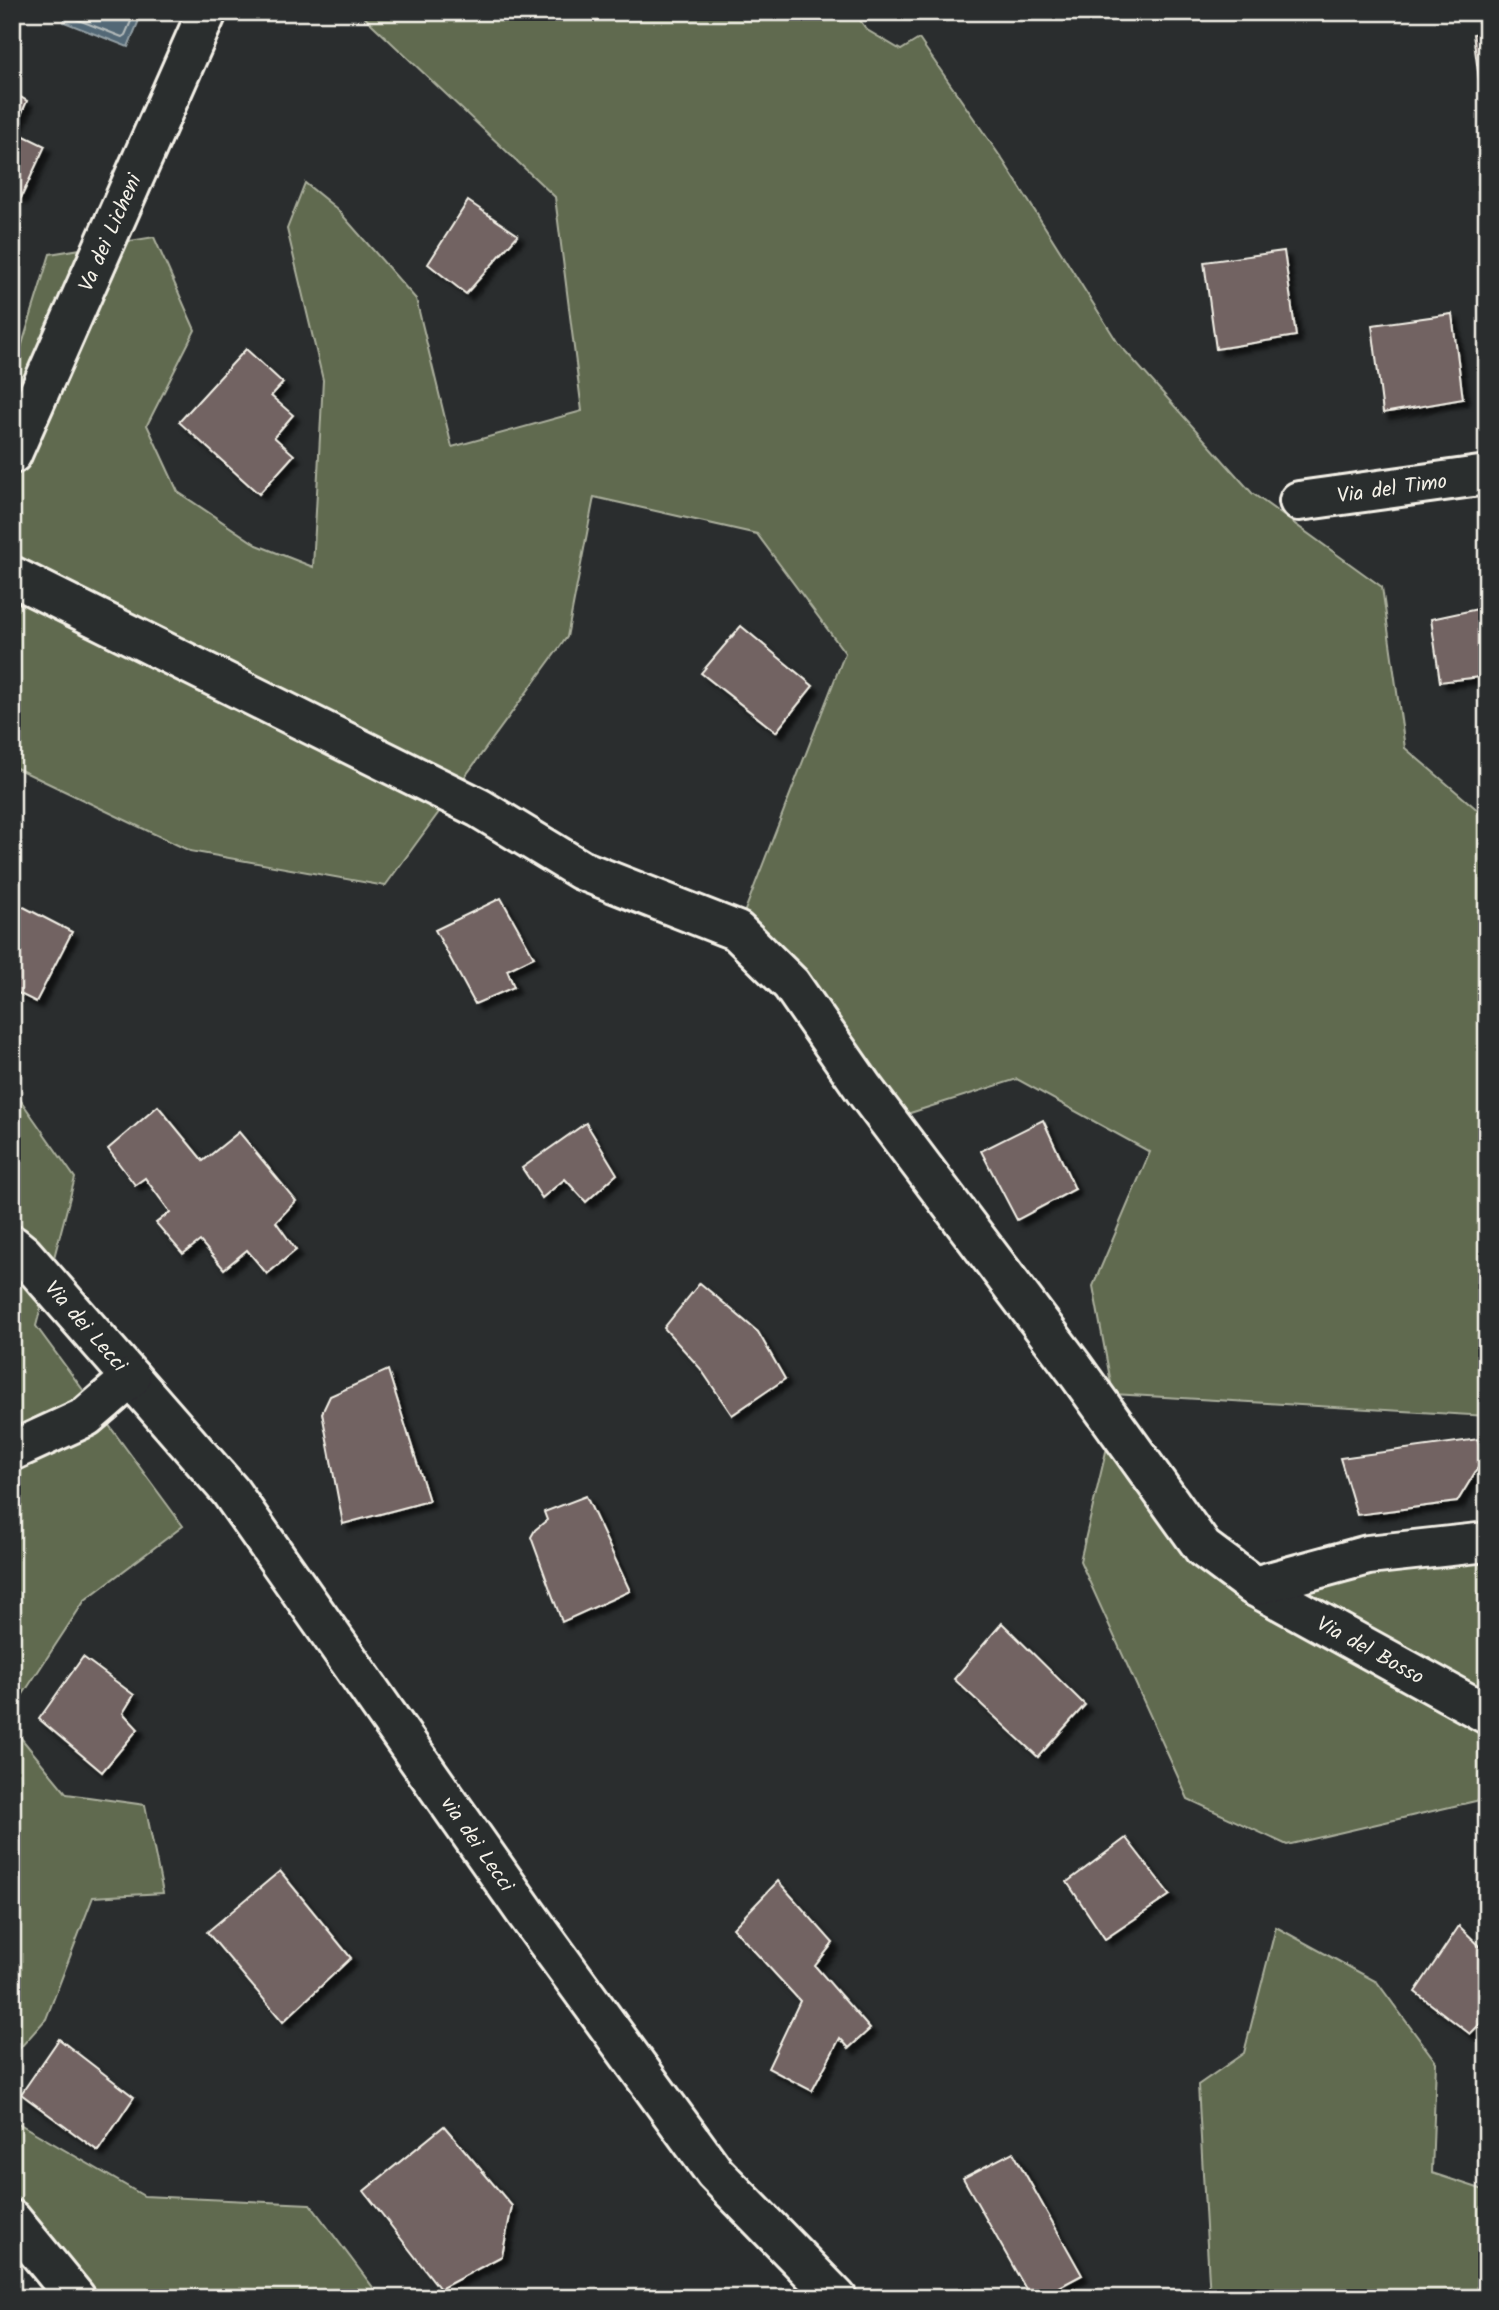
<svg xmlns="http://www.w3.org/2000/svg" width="1499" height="2310" font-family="Kalam,sans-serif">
<defs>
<filter id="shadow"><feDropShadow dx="6" dy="6" stdDeviation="2" flood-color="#0009"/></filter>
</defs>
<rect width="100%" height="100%" fill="#2a2d2e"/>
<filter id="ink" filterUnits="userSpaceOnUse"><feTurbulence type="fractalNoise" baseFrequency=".0143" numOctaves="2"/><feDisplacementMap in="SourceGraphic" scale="14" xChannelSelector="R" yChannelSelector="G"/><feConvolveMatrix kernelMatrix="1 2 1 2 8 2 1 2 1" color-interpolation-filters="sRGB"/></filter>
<g filter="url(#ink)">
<!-- green -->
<g fill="#606a50" stroke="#aaae9c" stroke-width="2">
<polygon points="359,12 854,12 867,30 901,50 919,39 1004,162 1118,343 1252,493 1382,587 1405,748 1487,818 1487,1416 1113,1394 1093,1286 1150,1152 1017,1079 888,1120 737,931 845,653 757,534 594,497 567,637 385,886 190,851 12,766 12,377 50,254 154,237 195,330 147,425 178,492 257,545 313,567 323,380 287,229 305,183 337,209 416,299 452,447 582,411 555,197"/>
<polygon points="12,1088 75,1178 36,1326 183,1526 85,1600 12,1711"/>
<polygon points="1113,1422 1272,1596 1487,1534 1487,1796 1484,1799 1287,1845 1188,1799 1080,1561"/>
<polygon points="12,1727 67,1794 145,1805 163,1893 93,1897 46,2019 12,2057"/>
<polygon points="1276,1927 1377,1982 1436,2062 1432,2173 1487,2191 1487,2298 1210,2298 1198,2085 1244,2053"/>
<polygon points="12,2115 18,2123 144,2196 310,2204 381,2298 76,2298 12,2220"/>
</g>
<!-- water -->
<polygon fill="#526876" stroke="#939fa4" stroke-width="2" points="68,12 140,12 142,13 128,47 64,22"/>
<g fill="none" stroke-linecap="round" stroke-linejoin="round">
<!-- shore -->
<polyline stroke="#b3baba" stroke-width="2" points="74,12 76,19 122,37 125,35 135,12"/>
</g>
<!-- building -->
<g fill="#726362" stroke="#f4f1e8" stroke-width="2" filter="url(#shadow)">
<polygon points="1487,32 1487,78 1479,79 1473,34"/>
<polygon points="12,92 27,101 14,131 45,146 21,198 12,194"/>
<polygon points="468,201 518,235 466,294 428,264"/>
<polygon points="1284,251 1296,336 1216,349 1204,262"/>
<polygon points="1452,314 1463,399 1383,413 1372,325"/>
<polygon points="246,349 283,383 271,396 293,415 274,437 294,455 259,494 179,422"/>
<polygon points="1487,607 1487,676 1440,682 1431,619"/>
<polygon points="741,626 813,686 776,732 701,673"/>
<polygon points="501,898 534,957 507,970 514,987 475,1004 435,930"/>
<polygon points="12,901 72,932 36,1002 12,990"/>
<polygon points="158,1106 203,1161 239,1132 296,1201 276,1222 296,1250 267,1274 247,1250 224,1269 200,1241 183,1254 156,1223 170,1212 145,1178 135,1185 108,1149"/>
<polygon points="1043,1120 1075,1189 1017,1220 981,1151"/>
<polygon points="586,1123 617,1174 586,1202 565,1179 542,1198 522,1168"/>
<polygon points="700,1283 758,1332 785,1379 732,1415 700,1368 664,1328"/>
<polygon points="388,1370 429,1501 343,1524 322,1413 330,1396"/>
<polygon points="1478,1439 1482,1461 1457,1502 1357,1515 1340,1458"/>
<polygon points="586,1496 630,1591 562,1622 531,1537 535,1530 547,1520 544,1512"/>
<polygon points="1002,1623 1085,1705 1038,1757 954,1679"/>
<polygon points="83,1657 134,1695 123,1713 138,1729 102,1772 39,1719"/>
<polygon points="1126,1838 1170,1895 1105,1939 1067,1882"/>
<polygon points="280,1871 351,1958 283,2022 207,1932"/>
<polygon points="778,1881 833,1943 815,1966 870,2029 849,2048 840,2038 812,2091 768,2068 800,2001 733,1928"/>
<polygon points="1459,1926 1487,1953 1487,2017 1470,2034 1415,1992"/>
<polygon points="59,2039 134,2097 98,2151 21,2094"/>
<polygon points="444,2126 512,2206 502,2256 440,2289 364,2191"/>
<polygon points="1013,2152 1082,2275 1039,2298 1031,2298 963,2178"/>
</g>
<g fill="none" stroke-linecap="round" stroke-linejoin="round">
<defs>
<g id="street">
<path id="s1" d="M12,454L207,12"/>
<path id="s2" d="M1299,501L1487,475"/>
<path id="s3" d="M12,1245L23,1254L230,1491L526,1913L715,2173L837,2298"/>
<polyline points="12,1451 86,1417 131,1378"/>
<path id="s4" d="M1254,1586L1487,1714"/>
<polyline points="12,2220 76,2298"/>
</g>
<polyline id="secondary" points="12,576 479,808 581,870 737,931 791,984 864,1089 1074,1368 1203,1548 1254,1586 1368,1555 1487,1542"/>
</defs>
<!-- street casing -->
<use href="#street" stroke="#f4f1e8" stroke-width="44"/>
<!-- secondary casing -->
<use href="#secondary" stroke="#f4f1e8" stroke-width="44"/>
<!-- street -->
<use href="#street" stroke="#2a2d2e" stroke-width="38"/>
<!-- secondary -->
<use href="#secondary" stroke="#2a2d2e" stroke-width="38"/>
</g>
</g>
<g text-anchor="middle" stroke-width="7" stroke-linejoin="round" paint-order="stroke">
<!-- street labels -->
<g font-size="21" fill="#f4f1e8" stroke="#2a2d2e">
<text dy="7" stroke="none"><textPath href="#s1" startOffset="242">Va dei Licheni</textPath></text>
<text dy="7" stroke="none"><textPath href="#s2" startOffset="94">Via del Timo</textPath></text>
<text dy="7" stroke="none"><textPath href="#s3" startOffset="110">Via dei Lecci</textPath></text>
<text dy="7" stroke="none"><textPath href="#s4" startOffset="133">Via del Bosso</textPath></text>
<text dy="7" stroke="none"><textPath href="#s3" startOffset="760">via dei Lecci</textPath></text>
</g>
</g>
<!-- margin -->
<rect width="1499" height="2310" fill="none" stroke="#2a2d2e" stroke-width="42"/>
<rect x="21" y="21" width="1457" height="2268" fill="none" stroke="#f4f1e8" stroke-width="2.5" filter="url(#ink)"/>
</svg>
